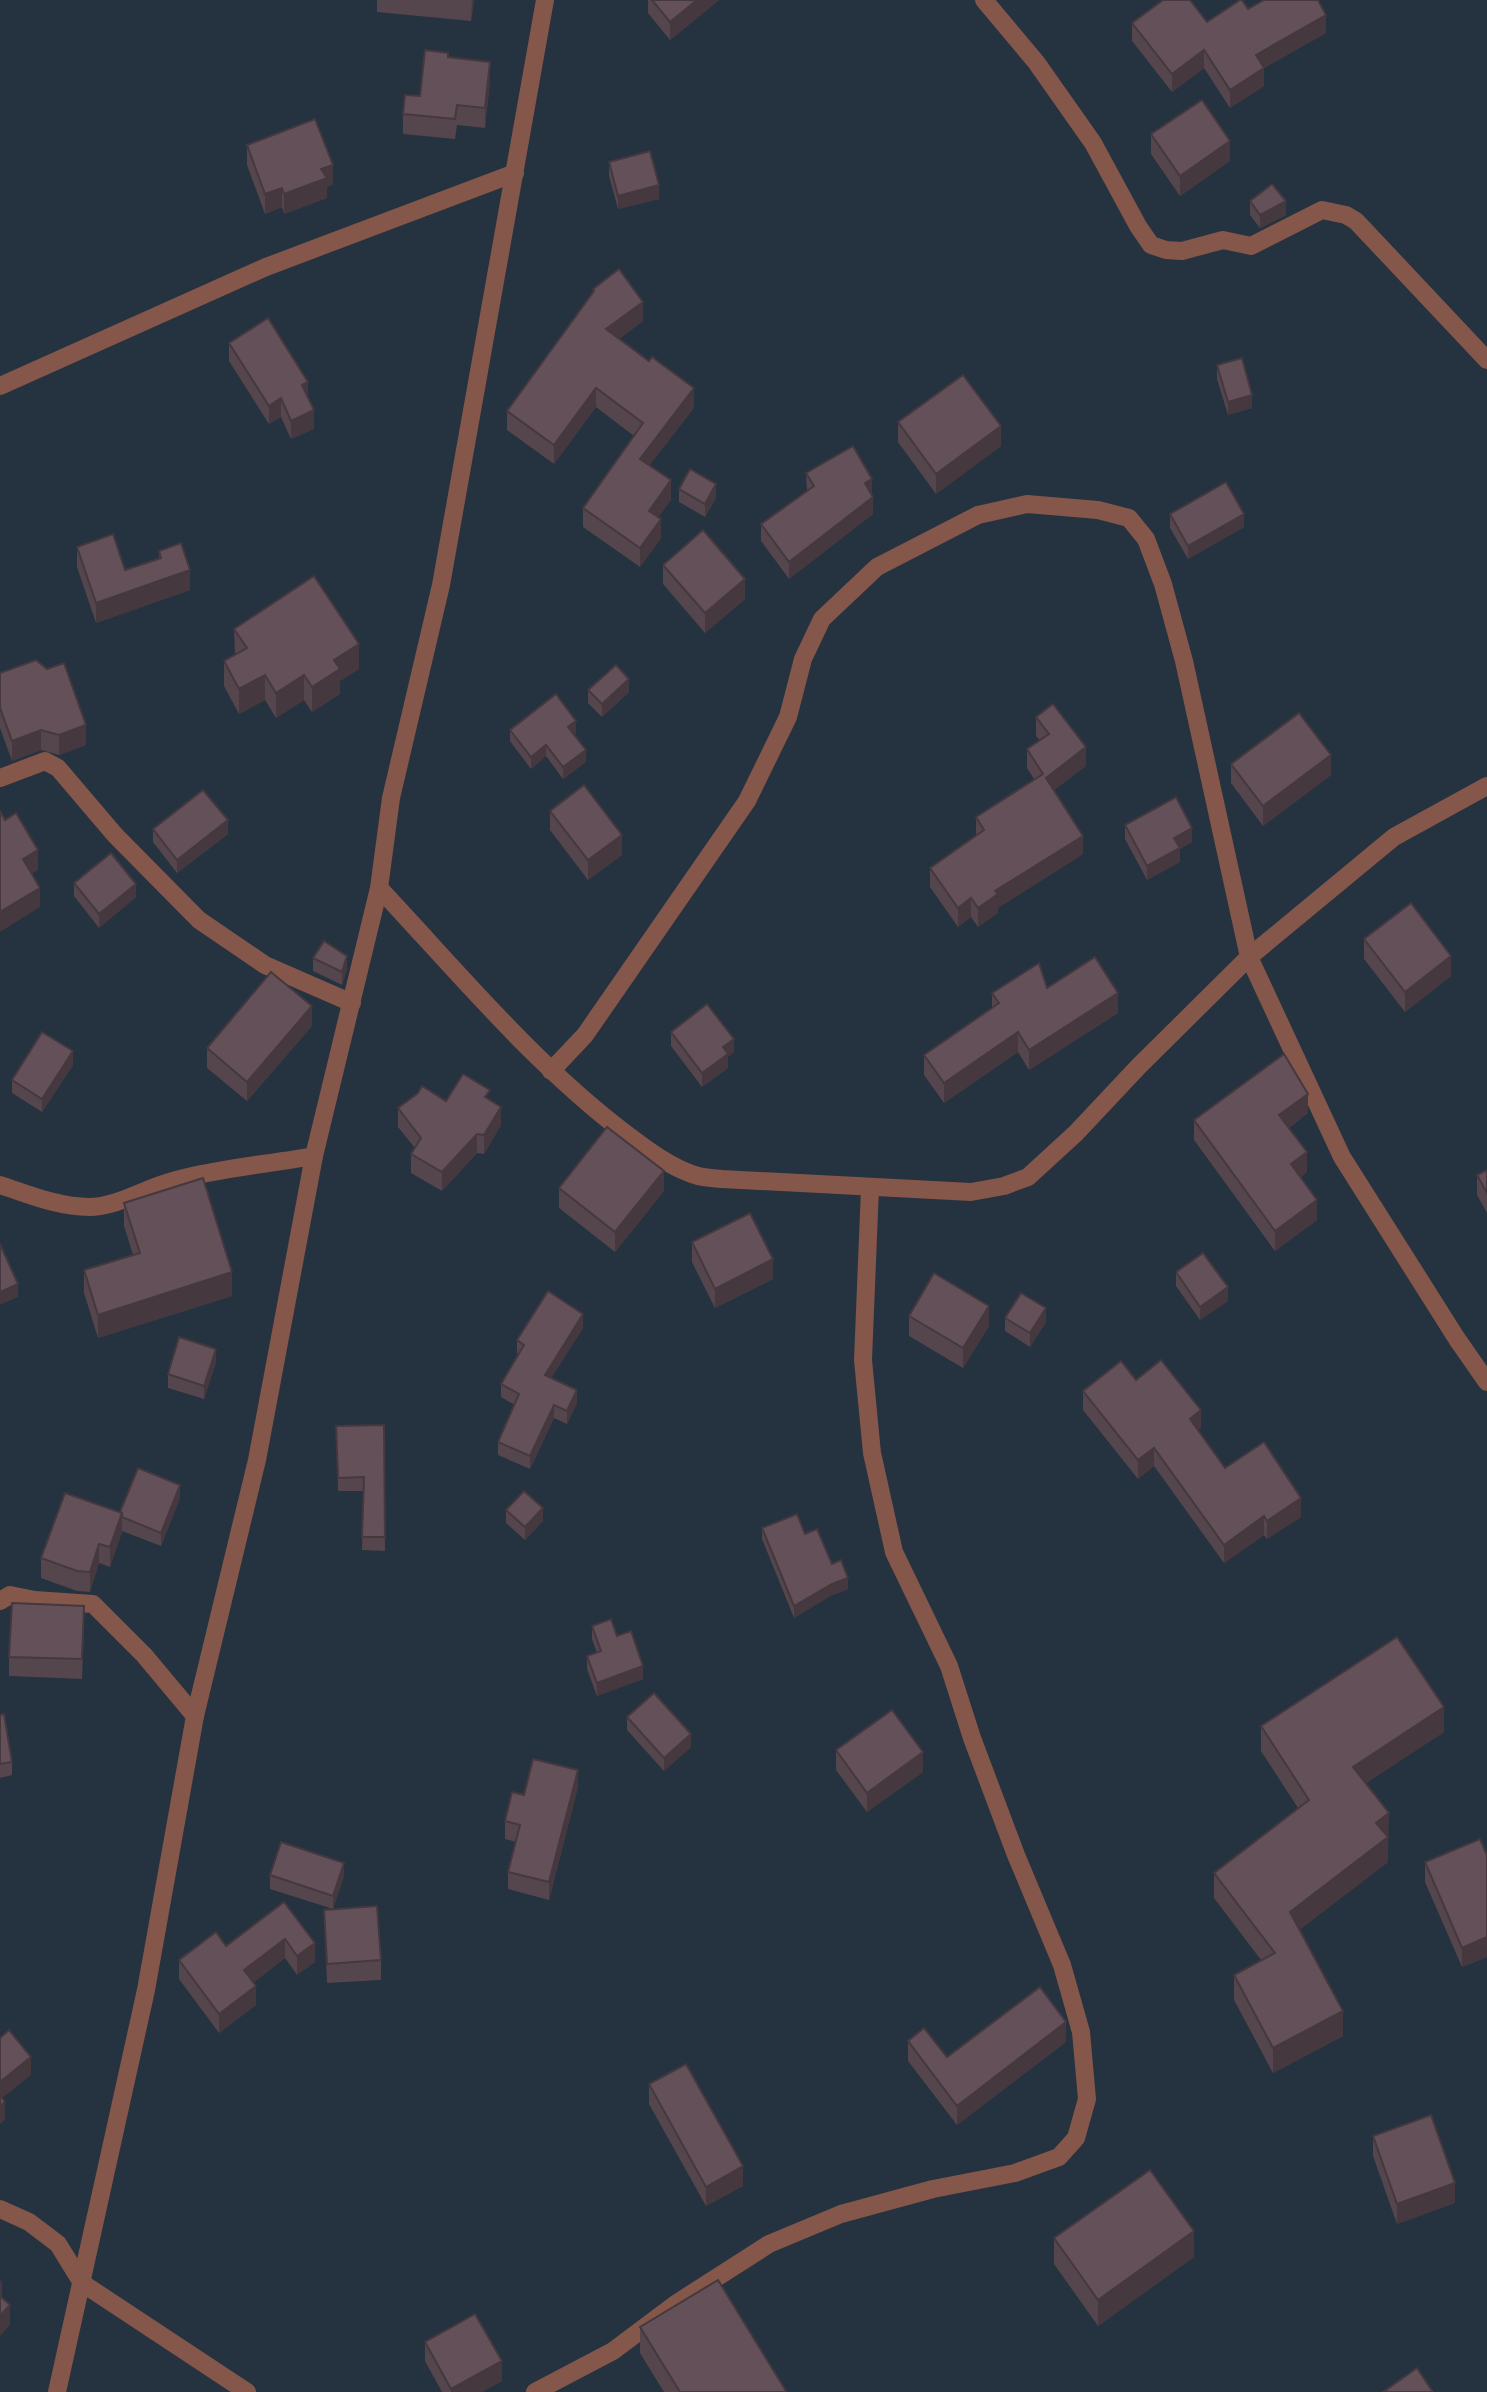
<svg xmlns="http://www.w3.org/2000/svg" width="1487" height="2392" font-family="'Noto Serif',serif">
<rect width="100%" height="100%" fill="#25323f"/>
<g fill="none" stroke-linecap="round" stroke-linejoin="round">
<!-- street -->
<g stroke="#85564a" stroke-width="18">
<polyline points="984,0 1036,62 1093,143 1138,226 1151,245 1166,250 1182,251 1223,240 1251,246 1322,210 1346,215 1356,221 1487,360"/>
<polyline points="0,386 266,267 515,173"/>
<polyline points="0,778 45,761 58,768 115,835 199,920 265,965 352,1003"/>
<path d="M379,888C458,972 533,1063 625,1133C646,1149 672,1169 698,1176C706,1178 715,1178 722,1179L971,1192L1004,1186L1028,1177L1076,1133L1138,1067L1249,957L1394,837L1487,786"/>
<polyline points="551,1071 585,1035 747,801 788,717 803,659 822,619 877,567 978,515 1027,504 1098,510 1129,518 1146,539 1163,584 1184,661 1249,957 1342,1157 1457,1339 1487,1382"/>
<path d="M0,1185C28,1194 58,1207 89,1207C118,1207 147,1187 176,1180C221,1168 269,1164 314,1156"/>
<polyline points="0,1601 10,1595 35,1600 93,1604 144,1655 195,1716"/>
<polyline points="0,2209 29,2222 58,2244 82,2283 247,2392"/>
<polyline points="57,2392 146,1990 195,1716 257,1460 314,1156 379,888 391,798 441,585 545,0"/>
<polyline points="535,2392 613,2351 677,2303 769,2244 841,2214 933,2189 1015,2173 1059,2157 1076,2138 1087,2099 1081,2032 1062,1965 1016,1855 972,1738 949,1666 894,1552 872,1453 863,1360 870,1188"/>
</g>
</g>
<!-- wall -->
<g fill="#55454d">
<polygon points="377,0 474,0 471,21 377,12"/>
<polygon points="648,0 719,0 670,40 648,13"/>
<polygon points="1248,9 1326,33 1264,68 1264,86 1230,108 1204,68 1172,92 1132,41 1132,23 1207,22"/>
<polygon points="448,57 490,81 485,128 457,125 455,139 403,134 403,114 420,96"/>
<polygon points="1151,134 1230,161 1180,196 1151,154"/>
<polygon points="247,145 333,184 327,187 327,198 284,214 282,207 265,214 247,165"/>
<polygon points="609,162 659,199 618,209 609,176"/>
<polygon points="1250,201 1286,215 1260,228 1250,215"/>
<polygon points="593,289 643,321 619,339 694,408 649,465 671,500 658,517 661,538 640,567 583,527 583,508 634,436 596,407 554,464 507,430 507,411 593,293"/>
<polygon points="229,343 314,429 291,439 281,417 269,424 229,361"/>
<polygon points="1217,365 1252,408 1228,415 1217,379"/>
<polygon points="898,422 1001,446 936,494 898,442"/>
<polygon points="806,473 872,494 873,514 789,579 761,541 761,524 807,491"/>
<polygon points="679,489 716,498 705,517 679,502"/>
<polygon points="1170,514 1244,527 1188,559 1170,528"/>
<polygon points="77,547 125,570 159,559 159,551 190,590 96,623 77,567"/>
<polygon points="663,565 745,599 705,633 663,584"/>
<polygon points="234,629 359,669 340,681 340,694 312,712 304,700 276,718 265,700 239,714 224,686 224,661 235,655"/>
<polygon points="0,673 86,745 59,755 41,750 12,761 0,728"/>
<polygon points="588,690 629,692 602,717 588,703"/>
<polygon points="1036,717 1086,766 1054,790 1083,854 998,908 998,913 978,927 971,917 958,927 930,887 930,868 976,836 976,817 1034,779 1027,768 1027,749 1040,741 1036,736"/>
<polygon points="510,730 576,733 574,735 586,762 563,779 546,756 531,769 510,741"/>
<polygon points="1231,764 1331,775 1263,826 1231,783"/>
<polygon points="550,811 622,855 588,880 550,830"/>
<polygon points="1125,825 1192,842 1180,849 1180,862 1147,880 1125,839"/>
<polygon points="153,829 228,834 177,873 153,842"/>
<polygon points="74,883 136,897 99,928 74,896"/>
<polygon points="1364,939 1451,976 1405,1012 1364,959"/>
<polygon points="313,958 347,969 342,985 313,971"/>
<polygon points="1047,988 1118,1013 1029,1070 1018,1052 944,1103 924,1075 924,1055 992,1008 992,993"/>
<polygon points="312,1026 247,1101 207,1068 207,1048"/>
<polygon points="671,1032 734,1052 728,1057 728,1068 702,1087 671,1046"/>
<polygon points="73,1065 42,1112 12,1093 12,1080"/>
<polygon points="446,1101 490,1101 501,1125 484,1154 477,1153 442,1191 411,1173 411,1154 415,1148 398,1127 398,1108"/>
<polygon points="1308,1113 1289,1128 1307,1172 1301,1177 1317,1220 1275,1251 1194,1140 1194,1120"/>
<polygon points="1487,1170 1487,1213 1477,1195 1477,1175"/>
<polygon points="559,1188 664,1191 615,1252 559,1208"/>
<polygon points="124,1203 232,1296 98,1338 84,1293 84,1270 133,1255 124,1226"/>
<polygon points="692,1242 773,1279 715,1308 692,1262"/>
<polygon points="1176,1272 1228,1301 1200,1320 1176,1286"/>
<polygon points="909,1316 989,1326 963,1368 909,1336"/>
<polygon points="1005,1318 1046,1322 1030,1347 1005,1331"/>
<polygon points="583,1328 551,1378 577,1403 567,1424 554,1418 530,1469 498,1455 498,1442 515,1405 501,1397 501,1384 518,1354 517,1353 517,1340"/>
<polygon points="216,1362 204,1399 168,1388 168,1374"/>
<polygon points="1136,1380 1201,1428 1198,1430 1225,1468 1301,1517 1267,1539 1264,1535 1224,1563 1154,1466 1138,1479 1083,1410 1083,1391"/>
<polygon points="384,1425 385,1551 362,1550 364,1491 338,1491 336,1426"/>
<polygon points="180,1498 161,1546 122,1531 110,1567 99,1563 90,1592 77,1591 41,1578 41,1558 120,1512"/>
<polygon points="506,1510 543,1521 525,1540 506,1523"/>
<polygon points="762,1528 805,1534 848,1589 832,1595 794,1618 762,1539"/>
<polygon points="84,1626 82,1679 9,1676 9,1657"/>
<polygon points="592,1626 617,1636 643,1679 597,1696 587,1669 587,1656 597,1653 592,1639"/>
<polygon points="0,1715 12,1762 12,1775 0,1778"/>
<polygon points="627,1717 691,1747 664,1771 627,1730"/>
<polygon points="1261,1726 1444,1732 1366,1783 1389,1838 1388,1839 1388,1862 1299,1930 1343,2036 1273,2073 1234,2000 1234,1975 1261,1960 1214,1898 1214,1873 1298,1808 1261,1751"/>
<polygon points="836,1750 923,1772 867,1812 836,1770"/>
<polygon points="578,1787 549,1900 508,1889 508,1872 516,1842 505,1839 505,1821"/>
<polygon points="1487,1855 1487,1957 1462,1967 1425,1882 1425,1862"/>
<polygon points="270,1875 344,1876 333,1909 381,1960 381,1980 327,1983 324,1910 333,1909 270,1889"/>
<polygon points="284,1902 315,1962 297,1975 285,1958 254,1982 256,2005 219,2033 179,1979 179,1960 226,1946"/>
<polygon points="908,2041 947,2057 1066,2042 957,2125 908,2061"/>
<polygon points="649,2084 743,2186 706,2206 649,2104"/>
<polygon points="1373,2136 1455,2203 1397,2224 1373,2156"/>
<polygon points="1054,2238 1194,2257 1098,2326 1054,2264"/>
<polygon points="640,2327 786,2392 664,2392 640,2353"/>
<polygon points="425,2342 502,2381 482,2392 442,2392 425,2361"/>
</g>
<!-- shaded-wall -->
<g fill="#45383e">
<polygon points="472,0 474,0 471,21"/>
<polygon points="697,0 719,0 670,40 670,22"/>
<polygon points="1326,15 1326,33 1264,68 1264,86 1230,108 1230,90 1256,55"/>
<polygon points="1204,50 1204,68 1172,92 1172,74"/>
<polygon points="490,62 490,81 485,128 485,108"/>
<polygon points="1230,141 1230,161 1180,196 1180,176"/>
<polygon points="333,165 333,184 327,187 327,198 284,214 284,194 321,169"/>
<polygon points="659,185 659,199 618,209 618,196"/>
<polygon points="282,188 282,207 265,214 265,194"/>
<polygon points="1286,201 1286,215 1260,228 1260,215"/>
<polygon points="643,302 643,321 606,348 606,329"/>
<polygon points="308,382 308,400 302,385"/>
<polygon points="596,388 596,407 554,464 554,445"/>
<polygon points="694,388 694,408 640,478 640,459"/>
<polygon points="1252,395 1252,408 1228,415 1228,402"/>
<polygon points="281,398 281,417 269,424 269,406"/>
<polygon points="314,410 314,429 291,439 291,421"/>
<polygon points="1001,426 1001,446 936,494 936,474"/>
<polygon points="872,479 872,496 865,483"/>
<polygon points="671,480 671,500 649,530 649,511"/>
<polygon points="716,484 716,498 705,517 705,504"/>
<polygon points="873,497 873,514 789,579 789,562"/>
<polygon points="1244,514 1244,527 1188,559 1188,546"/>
<polygon points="661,519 661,538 640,567 640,548"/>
<polygon points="190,570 190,590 96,623 96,603"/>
<polygon points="745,579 745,599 705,633 705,613"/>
<polygon points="359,644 359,669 340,681 340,694 312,712 312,687 334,660"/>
<polygon points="265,675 265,700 239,714 239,689"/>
<polygon points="304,675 304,700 276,718 276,693"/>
<polygon points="629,679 629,692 602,717 602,704"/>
<polygon points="576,721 576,733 568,739 568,727"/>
<polygon points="86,725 86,745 59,755 59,735"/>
<polygon points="41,730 41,750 12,761 12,741"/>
<polygon points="546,745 546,756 531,769 531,757"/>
<polygon points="1086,747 1086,766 1046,796 1046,778"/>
<polygon points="586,750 586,762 563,779 563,767"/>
<polygon points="1331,755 1331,775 1263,826 1263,806"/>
<polygon points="228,820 228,834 177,873 177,860"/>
<polygon points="1192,828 1192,842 1180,849 1180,862 1147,880 1147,866 1174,838"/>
<polygon points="622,835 622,855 588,880 588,860"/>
<polygon points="1083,836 1083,854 998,908 998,913 978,927 978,908 995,891"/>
<polygon points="38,850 38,870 23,879 23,859"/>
<polygon points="136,884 136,897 99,928 99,914"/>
<polygon points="40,888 40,907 0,932 0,912"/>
<polygon points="971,898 971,917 958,927 958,908"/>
<polygon points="347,956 347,969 342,985 342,972"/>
<polygon points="1451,956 1451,976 1405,1012 1405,992"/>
<polygon points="1118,993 1118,1013 1029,1070 1029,1050"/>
<polygon points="312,1006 312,1026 247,1101 247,1082"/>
<polygon points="1018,1032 1018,1052 944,1103 944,1083"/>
<polygon points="734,1039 734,1052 728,1057 728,1068 702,1087 702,1073 723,1047"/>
<polygon points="73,1051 73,1065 42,1112 42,1099"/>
<polygon points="1308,1094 1308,1113 1279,1135 1279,1115"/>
<polygon points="501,1107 501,1125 484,1154 484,1135"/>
<polygon points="477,1134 477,1153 442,1191 442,1172"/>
<polygon points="1307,1152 1307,1172 1291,1184 1291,1164"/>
<polygon points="664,1171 664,1191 615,1252 615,1232"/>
<polygon points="1317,1200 1317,1220 1275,1251 1275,1231"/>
<polygon points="773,1259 773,1279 715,1308 715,1289"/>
<polygon points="232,1272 232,1296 98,1338 98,1315"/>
<polygon points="18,1284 18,1297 0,1305 0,1292"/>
<polygon points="1228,1287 1228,1301 1200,1320 1200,1307"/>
<polygon points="989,1306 989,1326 963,1368 963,1348"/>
<polygon points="1046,1308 1046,1322 1030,1347 1030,1333"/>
<polygon points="583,1314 583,1328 545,1388 545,1375"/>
<polygon points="216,1349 216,1362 204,1399 204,1386"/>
<polygon points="577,1390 577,1403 567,1424 567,1411"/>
<polygon points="554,1405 554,1418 530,1469 530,1456"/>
<polygon points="1201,1410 1201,1428 1190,1437 1190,1419"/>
<polygon points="1154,1448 1154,1466 1138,1479 1138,1460"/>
<polygon points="180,1485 180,1498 161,1546 161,1533"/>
<polygon points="1301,1498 1301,1517 1267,1539 1267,1521"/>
<polygon points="543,1508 543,1521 525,1540 525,1527"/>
<polygon points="122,1513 122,1533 110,1567 110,1547"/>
<polygon points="1264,1516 1264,1535 1224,1563 1224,1545"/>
<polygon points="99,1544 99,1563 90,1592 90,1572"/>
<polygon points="848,1578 848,1589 832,1595 794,1618 794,1606 832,1584"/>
<polygon points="643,1666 643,1679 597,1696 597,1683"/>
<polygon points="1444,1707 1444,1732 1353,1791 1353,1767"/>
<polygon points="691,1734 691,1747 664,1771 664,1758"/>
<polygon points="923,1752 923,1772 867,1812 867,1793"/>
<polygon points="578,1770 578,1787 549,1900 549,1882"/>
<polygon points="1389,1813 1388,1862 1290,1937 1290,1912 1376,1823"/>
<polygon points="344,1863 344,1876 333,1909 333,1896"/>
<polygon points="1487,1937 1487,1957 1462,1967 1462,1948"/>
<polygon points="285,1939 285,1958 244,1989 244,1970"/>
<polygon points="315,1943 315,1962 297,1975 297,1956"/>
<polygon points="256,1986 256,2005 219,2033 219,2014"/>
<polygon points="1343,2011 1343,2036 1273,2073 1273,2048"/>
<polygon points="1066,2022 1066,2042 957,2125 957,2106"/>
<polygon points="31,2057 31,2075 0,2100 0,2082"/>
<polygon points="5,2102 5,2120 0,2124 0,2106"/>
<polygon points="743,2166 743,2186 706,2206 706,2187"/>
<polygon points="1455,2183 1455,2203 1397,2224 1397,2204"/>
<polygon points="1194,2231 1194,2257 1098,2326 1098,2300"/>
<polygon points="2,2279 2,2299 0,2301 0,2282"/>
<polygon points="10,2305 10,2325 0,2336 0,2316"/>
<polygon points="502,2361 502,2381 482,2392 451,2392 451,2389"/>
</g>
<!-- building -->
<g fill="#635059" stroke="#45383e" stroke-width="2">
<polygon points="652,0 697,0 670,22"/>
<polygon points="1163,0 1190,0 1207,22 1240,0 1242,0 1248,9 1264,0 1318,0 1326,15 1256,55 1264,68 1230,90 1204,50 1172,74 1132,23"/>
<polygon points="425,50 448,53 448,57 490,62 485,108 457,105 455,119 403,114 405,95 420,96"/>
<polygon points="1202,100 1230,141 1180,176 1151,134"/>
<polygon points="315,119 333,165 321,169 327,178 284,194 282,188 265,194 247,145"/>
<polygon points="650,151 659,185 618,196 609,162"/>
<polygon points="1272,184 1286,201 1260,215 1250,201"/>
<polygon points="619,269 643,302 606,329 649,361 652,357 694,388 640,459 671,480 649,511 661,519 640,548 583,508 643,423 596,388 554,445 507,411 594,291 593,289"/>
<polygon points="268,318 308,382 302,385 314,410 291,421 281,398 269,406 229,343"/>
<polygon points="1242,358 1252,395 1228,402 1217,365"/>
<polygon points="963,375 1001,426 936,474 898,422"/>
<polygon points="853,446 872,479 865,483 873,497 789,562 761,524 814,486 806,473"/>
<polygon points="690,469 716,484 705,504 679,489"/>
<polygon points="1226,482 1244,514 1188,546 1170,514"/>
<polygon points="703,530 745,579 705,613 663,565"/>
<polygon points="113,534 125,570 161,558 159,551 181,543 190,570 96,603 77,547"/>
<polygon points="314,576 359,644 334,660 340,669 312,687 304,675 276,693 265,675 239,689 224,661 247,648 234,629"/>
<polygon points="36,660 47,669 64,663 86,725 59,735 41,730 12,741 0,708 0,673"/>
<polygon points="616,665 629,679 602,704 588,690"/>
<polygon points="556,694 576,721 568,727 586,750 563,767 546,745 531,757 510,730"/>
<polygon points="1053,704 1086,747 1046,778 1083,836 995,891 998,894 978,908 971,898 958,908 930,868 984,830 976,817 1043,774 1027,749 1049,734 1036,717"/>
<polygon points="1299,713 1331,755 1263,806 1231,764"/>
<polygon points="584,785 622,835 588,860 550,811"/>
<polygon points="203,790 228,820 177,860 153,829"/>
<polygon points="1176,797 1192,828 1174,838 1180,848 1147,866 1125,825"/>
<polygon points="0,811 5,820 16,813 38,850 23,859 40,888 0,912"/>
<polygon points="111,853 136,884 99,914 74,883"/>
<polygon points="1411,903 1451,956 1405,992 1364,939"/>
<polygon points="324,941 347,956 342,972 313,958"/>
<polygon points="1095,957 1118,993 1029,1050 1018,1032 944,1083 924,1055 999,1003 992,993 1039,963 1047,988"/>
<polygon points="271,972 312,1006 247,1082 207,1048"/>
<polygon points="707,1004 734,1039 723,1047 728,1054 702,1073 671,1032"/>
<polygon points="42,1032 73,1051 42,1099 12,1080"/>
<polygon points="1284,1054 1308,1094 1279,1115 1307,1152 1291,1164 1317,1200 1275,1231 1194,1120"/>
<polygon points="463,1074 490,1090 485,1097 501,1107 484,1135 477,1134 442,1172 411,1154 421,1138 398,1108 418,1093 422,1086 446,1101"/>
<polygon points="607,1127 664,1171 615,1232 559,1188"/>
<polygon points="1487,1170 1487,1193 1477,1175"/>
<polygon points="203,1178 232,1272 98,1315 84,1270 140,1253 124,1203"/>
<polygon points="750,1213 773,1259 715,1289 692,1242"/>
<polygon points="0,1244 18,1284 0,1292"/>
<polygon points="1203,1253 1228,1287 1200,1307 1176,1272"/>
<polygon points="934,1273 989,1306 963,1348 909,1316"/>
<polygon points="548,1291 583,1314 545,1375 577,1390 567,1411 554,1405 530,1456 498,1442 519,1394 501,1384 524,1345 517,1340"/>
<polygon points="1021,1293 1046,1308 1030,1333 1005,1318"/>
<polygon points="179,1337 216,1349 204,1386 168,1374"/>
<polygon points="1161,1360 1201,1410 1190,1419 1225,1468 1264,1442 1301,1498 1267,1521 1264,1516 1224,1545 1154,1448 1138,1460 1083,1391 1121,1361 1136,1380"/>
<polygon points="384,1425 385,1537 362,1537 364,1477 338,1478 336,1426"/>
<polygon points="138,1468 180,1485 161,1533 122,1517 122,1513 120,1512"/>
<polygon points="524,1491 543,1508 525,1527 506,1510"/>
<polygon points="65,1493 122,1513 110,1547 99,1544 90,1572 77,1571 41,1558"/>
<polygon points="797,1514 805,1534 817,1529 832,1564 841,1560 848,1578 832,1584 794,1606 762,1528"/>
<polygon points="12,1603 84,1606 82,1659 9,1657"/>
<polygon points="611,1619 617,1636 631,1631 643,1666 597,1683 587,1656 601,1651 592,1626"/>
<polygon points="1397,1637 1444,1707 1353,1767 1389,1813 1376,1823 1388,1837 1290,1912 1343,2011 1273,2048 1234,1975 1275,1953 1214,1873 1309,1800 1261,1726"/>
<polygon points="654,1693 691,1734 664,1758 627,1717"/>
<polygon points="892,1710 923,1752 867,1793 836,1750"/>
<polygon points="4,1714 12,1762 0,1764 0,1715"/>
<polygon points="533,1759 578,1770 549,1882 508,1872 520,1825 505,1821 512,1792 524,1795"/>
<polygon points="1480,1839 1487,1855 1487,1937 1462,1948 1425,1862"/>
<polygon points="281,1842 344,1863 333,1896 270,1875"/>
<polygon points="284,1902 315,1943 297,1956 285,1939 244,1970 256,1986 219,2014 179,1960 216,1932 226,1946"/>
<polygon points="377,1906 381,1960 327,1964 324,1910"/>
<polygon points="1040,1987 1066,2022 957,2106 908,2041 924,2028 947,2057"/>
<polygon points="9,2030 31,2057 0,2082 0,2038"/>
<polygon points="686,2064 743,2166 706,2187 649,2084"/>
<polygon points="0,2095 5,2102 0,2106"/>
<polygon points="1431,2115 1455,2183 1397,2204 1373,2136"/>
<polygon points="1150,2170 1194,2231 1098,2300 1054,2238"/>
<polygon points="718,2280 786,2391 784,2392 680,2392 640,2327"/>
<polygon points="0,2296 10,2305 0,2316"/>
<polygon points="475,2314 502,2361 451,2389 425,2342"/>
<polygon points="1417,2368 1433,2392 1383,2392"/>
</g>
</svg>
